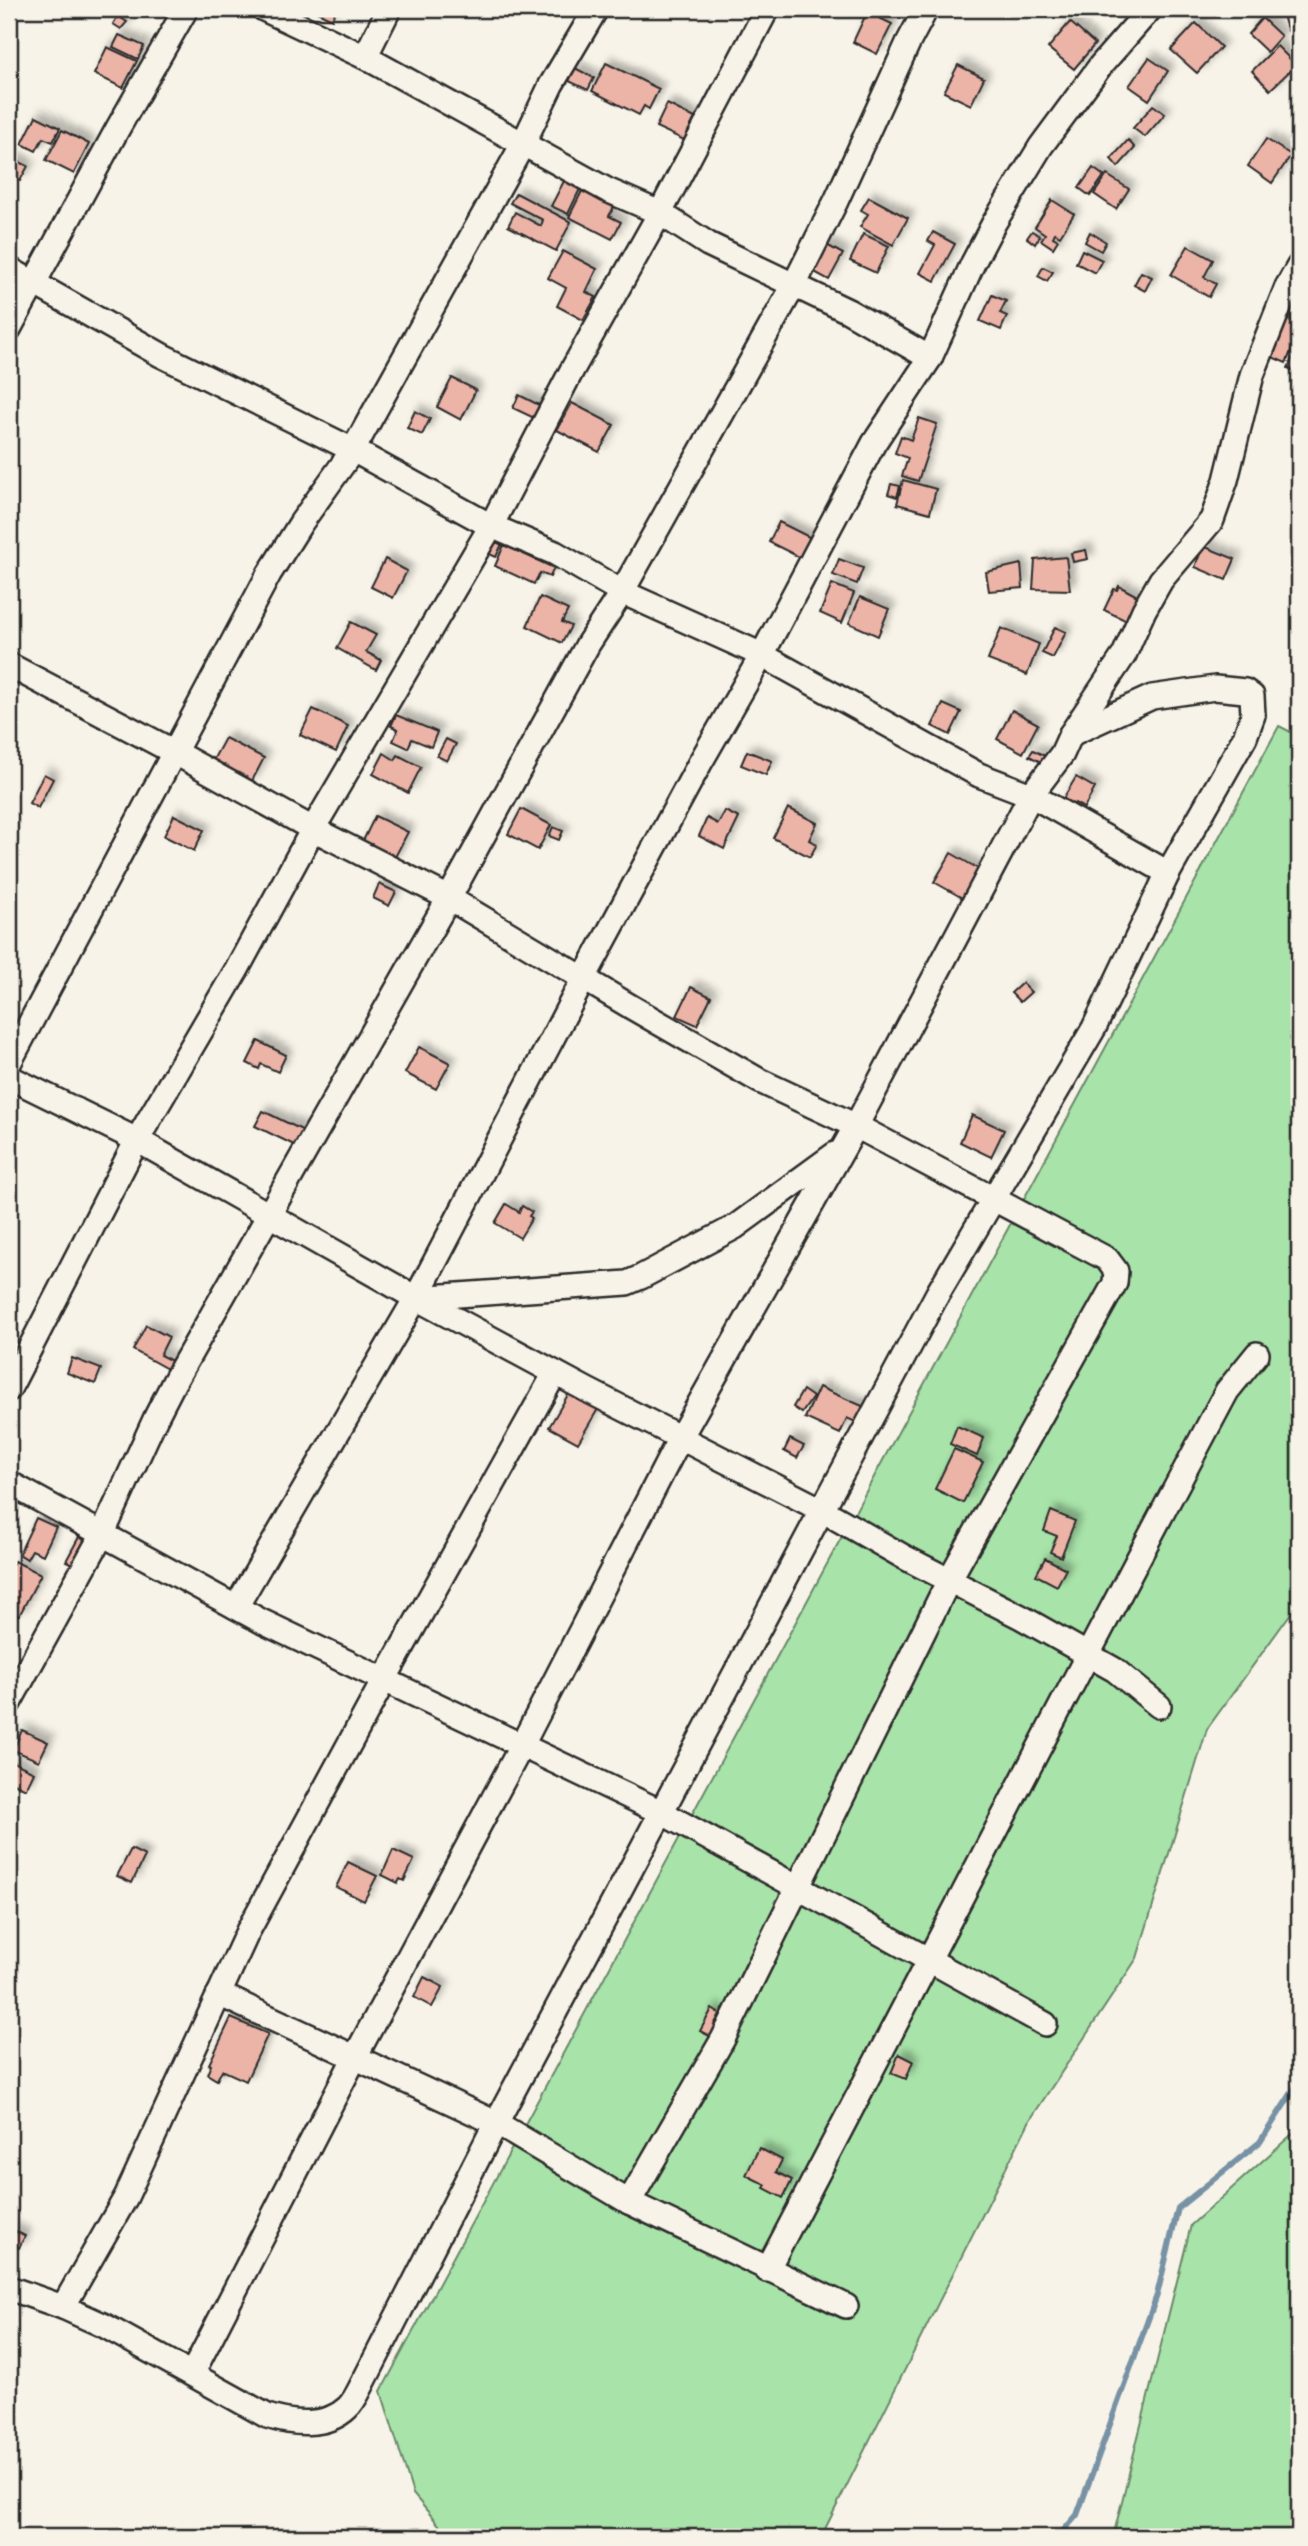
<svg xmlns="http://www.w3.org/2000/svg" width="1308" height="2546" font-family="Delius,sans-serif">
<defs>
<filter id="shadow"><feDropShadow dx="6" dy="-6" stdDeviation="3.5" flood-color="#0004"/></filter>
</defs>
<rect width="100%" height="100%" fill="#f7f3e8"/>
<filter id="ink" filterUnits="userSpaceOnUse"><feTurbulence type="fractalNoise" baseFrequency=".0143" numOctaves="2"/><feDisplacementMap in="SourceGraphic" scale="14" xChannelSelector="R" yChannelSelector="G"/><feConvolveMatrix kernelMatrix="1 2 1 2 8 2 1 2 1" color-interpolation-filters="sRGB"/></filter>
<g filter="url(#ink)">
<!-- green -->
<g fill="#a8e3a9" stroke="#6a876a" stroke-width="2">
<polygon points="1279,726 1299,736 1299,1602 1207,1729 1137,1958 1030,2120 821,2537 449,2537 413,2494 381,2391"/>
<polygon points="1299,2128 1299,2537 1113,2537 1191,2225"/>
</g>
<g fill="none" stroke-linecap="round" stroke-linejoin="round">
<!-- stream -->
<polyline stroke="#7892a5" stroke-width="6" points="1058,2537 1077,2515 1157,2295 1178,2208 1260,2142 1295,2088 1299,2088"/>
</g>
<!-- building -->
<g fill="#ecb3a7" stroke="#2b2b2b" stroke-width="2" filter="url(#shadow)">
<polygon points="311,9 336,9 332,19"/>
<polygon points="1293,9 1299,9 1299,47 1287,29 1282,12"/>
<polygon points="867,12 892,24 877,54 853,42"/>
<polygon points="118,16 127,22 121,29 113,24"/>
<polygon points="1262,18 1281,36 1267,52 1248,34"/>
<polygon points="1070,22 1095,44 1074,69 1048,48"/>
<polygon points="1196,23 1221,47 1197,73 1171,50"/>
<polygon points="119,35 144,46 138,59 113,47"/>
<polygon points="1277,46 1296,65 1270,90 1252,71"/>
<polygon points="107,47 137,61 123,88 94,74"/>
<polygon points="1149,58 1168,71 1149,100 1129,86"/>
<polygon points="606,63 659,89 649,109 644,106 639,115 592,91"/>
<polygon points="958,65 984,78 971,105 944,92"/>
<polygon points="575,68 594,78 588,90 569,81"/>
<polygon points="667,104 695,118 684,140 656,127"/>
<polygon points="1153,105 1165,114 1145,137 1133,128"/>
<polygon points="36,116 60,128 53,142 43,138 36,151 22,144"/>
<polygon points="62,130 89,144 74,174 46,160"/>
<polygon points="1266,139 1291,155 1272,183 1248,166"/>
<polygon points="1128,140 1135,148 1118,167 1111,159"/>
<polygon points="11,158 28,166 20,181 9,175 9,163"/>
<polygon points="1093,168 1104,176 1090,196 1079,188"/>
<polygon points="1107,175 1129,189 1116,209 1094,194"/>
<polygon points="564,181 580,189 568,214 551,206"/>
<polygon points="582,191 614,207 609,216 621,222 612,239 569,217"/>
<polygon points="516,193 571,222 556,251 508,226 515,212 541,226 543,220 510,203"/>
<polygon points="869,197 908,218 893,245 860,227 868,214 861,210"/>
<polygon points="1052,200 1074,214 1060,236 1055,233 1053,237 1058,240 1053,248 1041,240 1045,234 1035,227"/>
<polygon points="1032,231 1040,236 1035,244 1027,238"/>
<polygon points="933,232 955,244 935,281 920,273 935,245 928,241"/>
<polygon points="1090,232 1106,242 1101,251 1085,242"/>
<polygon points="863,234 889,246 876,273 850,261"/>
<polygon points="823,243 843,254 829,280 809,269"/>
<polygon points="1188,246 1213,260 1204,277 1216,284 1209,297 1171,275"/>
<polygon points="1082,250 1102,260 1095,273 1076,263"/>
<polygon points="563,251 597,269 586,292 596,297 583,320 557,306 566,288 548,278"/>
<polygon points="1043,267 1053,272 1047,281 1038,276"/>
<polygon points="1141,272 1152,277 1145,291 1134,285"/>
<polygon points="1294,291 1299,293 1299,322 1283,314"/>
<polygon points="992,295 1006,301 1000,313 1007,316 1001,330 980,321"/>
<polygon points="1282,317 1299,325 1299,334 1286,363 1265,354"/>
<polygon points="1294,355 1299,358 1299,374 1288,368"/>
<polygon points="452,378 476,390 461,420 437,407"/>
<polygon points="519,395 541,406 534,418 513,408"/>
<polygon points="572,403 614,425 599,452 557,430"/>
<polygon points="415,411 430,419 422,435 407,428"/>
<polygon points="919,418 937,424 918,481 902,476 908,458 895,453 901,436 911,440"/>
<polygon points="903,480 936,489 930,513 897,504"/>
<polygon points="891,484 900,486 897,497 888,494"/>
<polygon points="779,522 811,538 801,558 769,542"/>
<polygon points="491,539 502,544 496,557 485,552"/>
<polygon points="504,545 554,568 550,577 540,573 534,584 495,566"/>
<polygon points="1203,546 1235,559 1226,580 1195,567"/>
<polygon points="1086,550 1088,559 1073,562 1071,553"/>
<polygon points="1066,557 1070,590 1033,589 1035,560"/>
<polygon points="385,559 407,571 393,598 371,587"/>
<polygon points="839,559 863,568 857,584 833,575"/>
<polygon points="1021,564 1023,588 989,591 986,572"/>
<polygon points="832,584 854,593 842,623 820,613"/>
<polygon points="1119,586 1139,597 1127,621 1104,610 1114,589 1117,590"/>
<polygon points="540,597 568,610 562,622 571,626 562,643 527,626"/>
<polygon points="860,597 889,609 878,636 849,623"/>
<polygon points="351,622 376,635 366,652 381,660 376,670 337,648"/>
<polygon points="1055,627 1066,632 1053,658 1042,653"/>
<polygon points="1001,628 1039,644 1027,675 988,660"/>
<polygon points="943,704 961,712 950,735 932,726"/>
<polygon points="313,709 348,726 336,752 300,735"/>
<polygon points="1012,710 1038,724 1023,753 997,739"/>
<polygon points="396,715 437,732 431,747 412,739 408,748 393,741 398,729 391,726"/>
<polygon points="225,738 264,758 251,783 212,762"/>
<polygon points="446,739 456,744 447,761 437,756"/>
<polygon points="1033,750 1049,758 1045,764 1029,756"/>
<polygon points="747,751 772,761 766,775 741,765"/>
<polygon points="384,753 395,760 398,755 421,767 408,793 373,774"/>
<polygon points="44,774 53,779 38,808 29,803"/>
<polygon points="1076,777 1095,788 1084,808 1075,803 1072,808 1061,802"/>
<polygon points="788,808 817,823 809,840 817,844 810,857 773,838"/>
<polygon points="521,809 551,825 538,850 508,834"/>
<polygon points="725,811 739,818 724,849 699,836 707,818 718,824"/>
<polygon points="174,815 204,830 194,851 164,836"/>
<polygon points="375,816 408,832 393,861 361,845"/>
<polygon points="553,827 563,831 559,840 549,836"/>
<polygon points="951,853 982,871 966,900 934,882"/>
<polygon points="379,884 396,892 389,906 373,898"/>
<polygon points="1022,983 1031,992 1020,1002 1011,993"/>
<polygon points="691,987 711,997 697,1025 677,1016"/>
<polygon points="258,1041 286,1055 278,1072 261,1064 259,1069 247,1063"/>
<polygon points="419,1047 450,1063 436,1089 405,1073"/>
<polygon points="263,1111 310,1134 296,1146 255,1126"/>
<polygon points="972,1115 1004,1130 991,1157 960,1142"/>
<polygon points="506,1204 519,1212 522,1206 532,1212 529,1216 532,1218 520,1238 495,1223"/>
<polygon points="146,1325 169,1337 160,1355 174,1362 169,1370 133,1350"/>
<polygon points="72,1358 101,1369 95,1384 67,1373"/>
<polygon points="819,1387 867,1408 860,1424 847,1418 840,1434 805,1418"/>
<polygon points="803,1390 813,1397 802,1413 793,1407"/>
<polygon points="569,1393 598,1409 578,1443 549,1427"/>
<polygon points="957,1426 984,1438 977,1456 950,1444"/>
<polygon points="790,1439 804,1446 797,1458 784,1451"/>
<polygon points="954,1449 983,1462 963,1503 935,1489"/>
<polygon points="1051,1511 1075,1521 1061,1557 1050,1552 1057,1536 1044,1531"/>
<polygon points="36,1518 56,1527 43,1555 32,1550 27,1559 19,1554"/>
<polygon points="79,1537 91,1544 79,1567 66,1561"/>
<polygon points="1045,1558 1066,1569 1057,1586 1036,1575"/>
<polygon points="14,1561 41,1574 19,1616 9,1611 9,1571"/>
<polygon points="22,1730 48,1742 39,1761 13,1750"/>
<polygon points="9,1760 34,1772 26,1789 9,1781"/>
<polygon points="131,1849 145,1856 132,1883 117,1876"/>
<polygon points="393,1850 414,1860 404,1881 400,1879 398,1883 382,1875"/>
<polygon points="348,1862 377,1876 364,1901 336,1887"/>
<polygon points="424,1977 443,1987 432,2007 414,1997"/>
<polygon points="712,2009 720,2014 714,2025 723,2030 717,2040 700,2031"/>
<polygon points="231,2018 268,2034 246,2081 222,2070 217,2080 207,2074 211,2065 209,2064"/>
<polygon points="899,2054 913,2061 906,2079 891,2073"/>
<polygon points="759,2148 782,2160 776,2172 792,2180 783,2198 764,2188 766,2185 746,2175"/>
<polygon points="9,2228 25,2236 19,2248 13,2245 9,2255"/>
</g>
<g fill="none" stroke-linecap="round" stroke-linejoin="round">
<defs>
<g id="minor">
<polyline points="264,9 365,57 607,190 660,213 708,244 848,311 930,358"/>
<polyline points="365,57 389,9"/>
<polyline points="9,269 161,355 353,450 491,526 555,553 622,592 762,655 979,775 1031,795 1168,873"/>
<polyline points="9,329 118,128 186,9"/>
<polyline points="9,665 174,752 313,829 449,898 633,1008 760,1081 856,1126 1107,1259 1116,1271 1115,1283 949,1580 723,2039 629,2202"/>
<polyline points="9,1063 269,574 301,523 353,450 523,144 551,85 596,9"/>
<polyline points="9,1077 137,1140 416,1298 627,1283 641,1277 735,1227 835,1154"/>
<polyline points="416,1298 587,1390 822,1510 904,1557 1021,1617 1115,1670 1159,1706"/>
<polyline points="9,1389 137,1140 236,971 313,829 491,526 572,370 660,213 767,9"/>
<polyline points="9,1483 263,1622 661,1812 1045,2024"/>
<polyline points="236,1607 416,1298 584,978 700,763 762,655 874,443 930,358 973,263 994,223 1041,146 1101,65 1150,9"/>
<polyline points="9,1703 103,1533 156,1417 174,1382 449,898 588,644 622,592 794,285 836,201 908,43 926,9"/>
<polyline points="219,1994 496,2123 629,2202 846,2306"/>
<path d="M767,2270C921,1977 1071,1683 1227,1391L1257,1354"/>
<path d="M9,2288L63,2307L105,2326L267,2416C292,2424 326,2428 347,2408C353,2403 358,2393 362,2385L496,2123L822,1510L938,1293L1094,1028L1168,873L1245,737L1253,715L1252,696L1245,691L1215,688L1152,697L1071,734"/>
<polyline points="63,2307 126,2197 248,1931 384,1680 555,1373"/>
<polyline points="192,2374 355,2057 522,1745 680,1438 856,1126 1031,795 1062,754 1071,734 1124,655 1144,610 1161,580 1212,520 1226,480 1252,375 1287,287 1299,266"/>
</g>
</defs>
<!-- minor casing -->
<use href="#minor" stroke="#2b2b2b" stroke-width="28"/>
<!-- minor -->
<use href="#minor" stroke="#f7f3e8" stroke-width="23"/>
</g>
</g>
<!-- margin -->
<rect width="1308" height="2546" fill="none" stroke="#f7f3e8" stroke-width="35"/>
<rect x="18" y="18" width="1273" height="2511" fill="none" stroke="#2b2b2b" stroke-width="2.5" filter="url(#ink)"/>
</svg>
